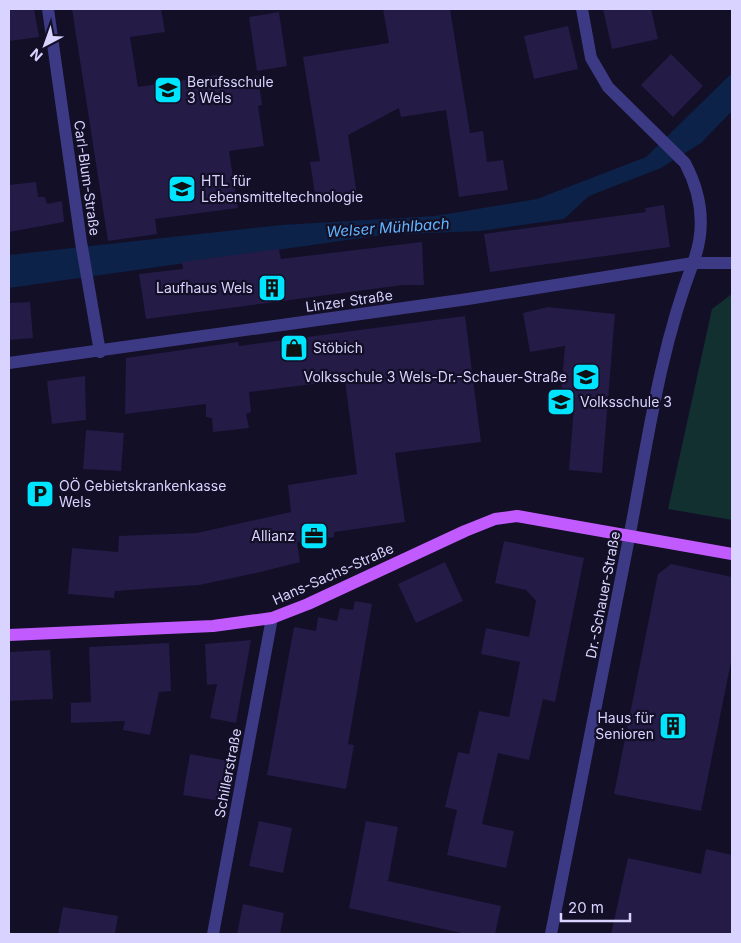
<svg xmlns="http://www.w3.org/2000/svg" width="741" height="943" font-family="Inter,sans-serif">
<rect width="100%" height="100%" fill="#130f26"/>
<!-- green -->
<polygon fill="#12302f" points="732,294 732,520 668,509 712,309"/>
<!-- water -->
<polygon fill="#0c2248" points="732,73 732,111 701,143 661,168 589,196 564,219 480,231 383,235 9,288 9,255 281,225 435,216 537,199 646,157"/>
<!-- building -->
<g fill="#241b47">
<polygon points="9,9 34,9 39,37 9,41"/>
<polygon points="72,9 161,9 165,32 130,37 138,87 218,75 219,82 258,76 262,105 258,106 264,146 229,151 238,208 155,219 157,234 108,241"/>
<polygon points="383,9 450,9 470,133 483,131 487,162 503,160 508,190 459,197 446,110 401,117 399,108 348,135 357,195 316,200 310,162 320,161 303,57 389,43"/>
<polygon points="603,9 651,9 658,39 612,49"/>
<polygon points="279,12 287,66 257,71 249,17"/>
<polygon points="568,26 578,69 534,79 524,36"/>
<polygon points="671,54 703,86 673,117 641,85"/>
<polygon points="36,182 38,197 45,197 47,204 62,201 64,222 9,232 9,185"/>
<polygon points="664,205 670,247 490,272 484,234 646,212 645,208"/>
<polygon points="422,242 424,285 403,285 146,319 139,274 183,269 182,262 279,249 281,259"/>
<polygon points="30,302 33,338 9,340 9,303"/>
<polygon points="548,307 615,314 602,473 569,470 574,406 560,405 565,346 530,352 523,313"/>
<polygon points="465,316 481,442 395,453 405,522 334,532 334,537 297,542 300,562 261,572 199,585 115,591 114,598 68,594 72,548 118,552 119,536 197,533 291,512 288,485 357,474 345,380 249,392 251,412 246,414 249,428 213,432 212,418 206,417 206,404 125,414 126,358 238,342 239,346"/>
<polygon points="85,376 86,420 52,424 47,381"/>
<polygon points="86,430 124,433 121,471 83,469"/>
<polygon points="504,541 584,558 555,702 543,699 529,760 498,753 482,824 514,831 506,868 447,855 457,810 445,807 458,752 469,754 479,711 509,717 520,662 481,654 486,628 529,637 536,601 526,590 495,583"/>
<polygon points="445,562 463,601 416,623 398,584"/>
<polygon points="671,564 732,577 732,657 701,811 614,794 658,574"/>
<polygon points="355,601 372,604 348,744 354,745 346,789 267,775 294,627 316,631 318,617 337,621 340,608 353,610"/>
<polygon points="251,640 236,723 210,718 217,684 207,685 205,644"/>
<polygon points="169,643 171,691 159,692 150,735 123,730 125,721 71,723 71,703 91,702 89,647"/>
<polygon points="50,650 53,699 9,701 9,652"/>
<polygon points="190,754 228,761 221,801 183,795"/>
<polygon points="259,821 292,828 283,873 249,866"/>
<polygon points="366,821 398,827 388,881 501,906 495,934 466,934 349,908"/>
<polygon points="706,849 732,855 732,934 611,934 628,858 701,874"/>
<polygon points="243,904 284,913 280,934 237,934"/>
<polygon points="63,907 118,916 115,934 58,934"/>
</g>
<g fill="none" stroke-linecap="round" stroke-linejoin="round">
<!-- minor -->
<g stroke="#3d3a85" stroke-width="12">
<polyline points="48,9 81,242 100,352"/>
<polyline points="213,934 272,618"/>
<path d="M551,934C577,802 603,670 629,538C647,446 659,352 693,263"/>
</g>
<!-- tertiary -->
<g stroke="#3d3a85" stroke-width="12">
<path d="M582,9L591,58L608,87L685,163C702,195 706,229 693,263"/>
<polyline points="9,363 468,299 693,263 732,263"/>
</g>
<!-- primary -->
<polyline stroke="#c25bff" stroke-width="12" points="9,635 213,626 272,618 308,604 465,531 495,519 517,516 732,554"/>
</g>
<!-- icons -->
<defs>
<symbol id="school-square" viewBox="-11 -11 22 22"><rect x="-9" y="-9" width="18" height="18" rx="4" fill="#00e5ff" stroke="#130f26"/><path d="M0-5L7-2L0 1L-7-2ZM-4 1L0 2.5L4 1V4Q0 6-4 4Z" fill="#111"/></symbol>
<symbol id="building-square" viewBox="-11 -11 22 22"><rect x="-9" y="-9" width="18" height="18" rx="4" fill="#00e5ff" stroke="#130f26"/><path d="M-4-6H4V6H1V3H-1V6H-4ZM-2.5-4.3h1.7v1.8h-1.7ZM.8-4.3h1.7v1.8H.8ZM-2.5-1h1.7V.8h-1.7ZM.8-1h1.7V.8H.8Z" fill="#111"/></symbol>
<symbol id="shop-square" viewBox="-11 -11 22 22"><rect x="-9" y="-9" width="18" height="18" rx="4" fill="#00e5ff" stroke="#130f26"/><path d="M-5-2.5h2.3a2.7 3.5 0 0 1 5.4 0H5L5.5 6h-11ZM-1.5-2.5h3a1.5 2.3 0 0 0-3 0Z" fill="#111"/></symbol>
<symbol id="parking-square" viewBox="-11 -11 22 22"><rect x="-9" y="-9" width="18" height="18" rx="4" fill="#00e5ff" stroke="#130f26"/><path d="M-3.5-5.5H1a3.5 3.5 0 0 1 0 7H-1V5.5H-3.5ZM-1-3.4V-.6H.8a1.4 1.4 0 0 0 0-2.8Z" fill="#111"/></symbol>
<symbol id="office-square" viewBox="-11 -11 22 22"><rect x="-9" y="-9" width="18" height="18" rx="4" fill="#00e5ff" stroke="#130f26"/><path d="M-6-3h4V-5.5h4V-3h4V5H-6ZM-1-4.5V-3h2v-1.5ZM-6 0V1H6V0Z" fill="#111"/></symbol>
</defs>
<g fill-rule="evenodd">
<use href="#school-square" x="152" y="74" width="32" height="32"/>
<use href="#school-square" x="166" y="173" width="32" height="32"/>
<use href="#building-square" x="256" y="272" width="32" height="32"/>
<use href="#shop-square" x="278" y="332" width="32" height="32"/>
<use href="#school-square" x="570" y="361" width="32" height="32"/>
<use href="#school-square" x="545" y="386" width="32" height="32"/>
<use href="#parking-square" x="24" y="478" width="32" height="32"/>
<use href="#office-square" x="298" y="520" width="32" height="32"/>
<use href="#building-square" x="657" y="710" width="32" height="32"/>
</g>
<g text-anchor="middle" stroke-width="4.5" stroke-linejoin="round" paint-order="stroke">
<!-- poi labels -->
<g font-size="14" fill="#d9d4ff" stroke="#130f26" text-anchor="start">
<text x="187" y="87">Berufsschule<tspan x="187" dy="16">3 Wels</tspan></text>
<text x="201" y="186">HTL für<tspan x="201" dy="16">Lebensmitteltechnologie</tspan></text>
<text x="253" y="293" text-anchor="end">Laufhaus Wels</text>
<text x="313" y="353">Stöbich</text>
<text x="567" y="382" text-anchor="end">Volksschule 3 Wels-Dr.-Schauer-Straße</text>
<text x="580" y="407">Volksschule 3</text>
<text x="59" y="491">OÖ Gebietskrankenkasse<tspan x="59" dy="16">Wels</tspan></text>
<text x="295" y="541" text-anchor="end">Allianz</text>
<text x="654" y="723" text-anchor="end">Haus für<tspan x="654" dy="16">Senioren</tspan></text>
</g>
<!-- street labels -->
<g font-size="14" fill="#d9d4ff" stroke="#130f26">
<text transform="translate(87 178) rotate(82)" y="5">Carl-Blum-Straße</text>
<text transform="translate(349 301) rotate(-8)" y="5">Linzer Straße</text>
<text transform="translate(333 574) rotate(-24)" y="5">Hans-Sachs-Straße</text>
<text transform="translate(603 595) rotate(-79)" y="5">Dr.-Schauer-Straße</text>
<text transform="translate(228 773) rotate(-79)" y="5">Schillerstraße</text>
</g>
<!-- water labels -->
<g font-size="15" font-style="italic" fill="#62b6ff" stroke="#130f26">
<text transform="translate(388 228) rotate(-4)" y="5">Welser Mühlbach</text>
</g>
</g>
<!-- border -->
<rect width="741" height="943" fill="none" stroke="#d9d4ff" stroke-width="20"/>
<!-- north arrow -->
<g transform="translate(45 45) rotate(221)" stroke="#130f26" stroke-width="4" paint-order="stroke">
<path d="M0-4L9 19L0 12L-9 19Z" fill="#d9d4ff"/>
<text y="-8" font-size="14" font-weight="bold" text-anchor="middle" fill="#d9d4ff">N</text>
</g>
<!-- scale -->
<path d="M561 913v8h69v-8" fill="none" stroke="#d9d4ff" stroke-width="2.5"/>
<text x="568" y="913" font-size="15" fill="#d9d4ff" stroke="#130f26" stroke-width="4" paint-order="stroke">20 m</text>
</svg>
